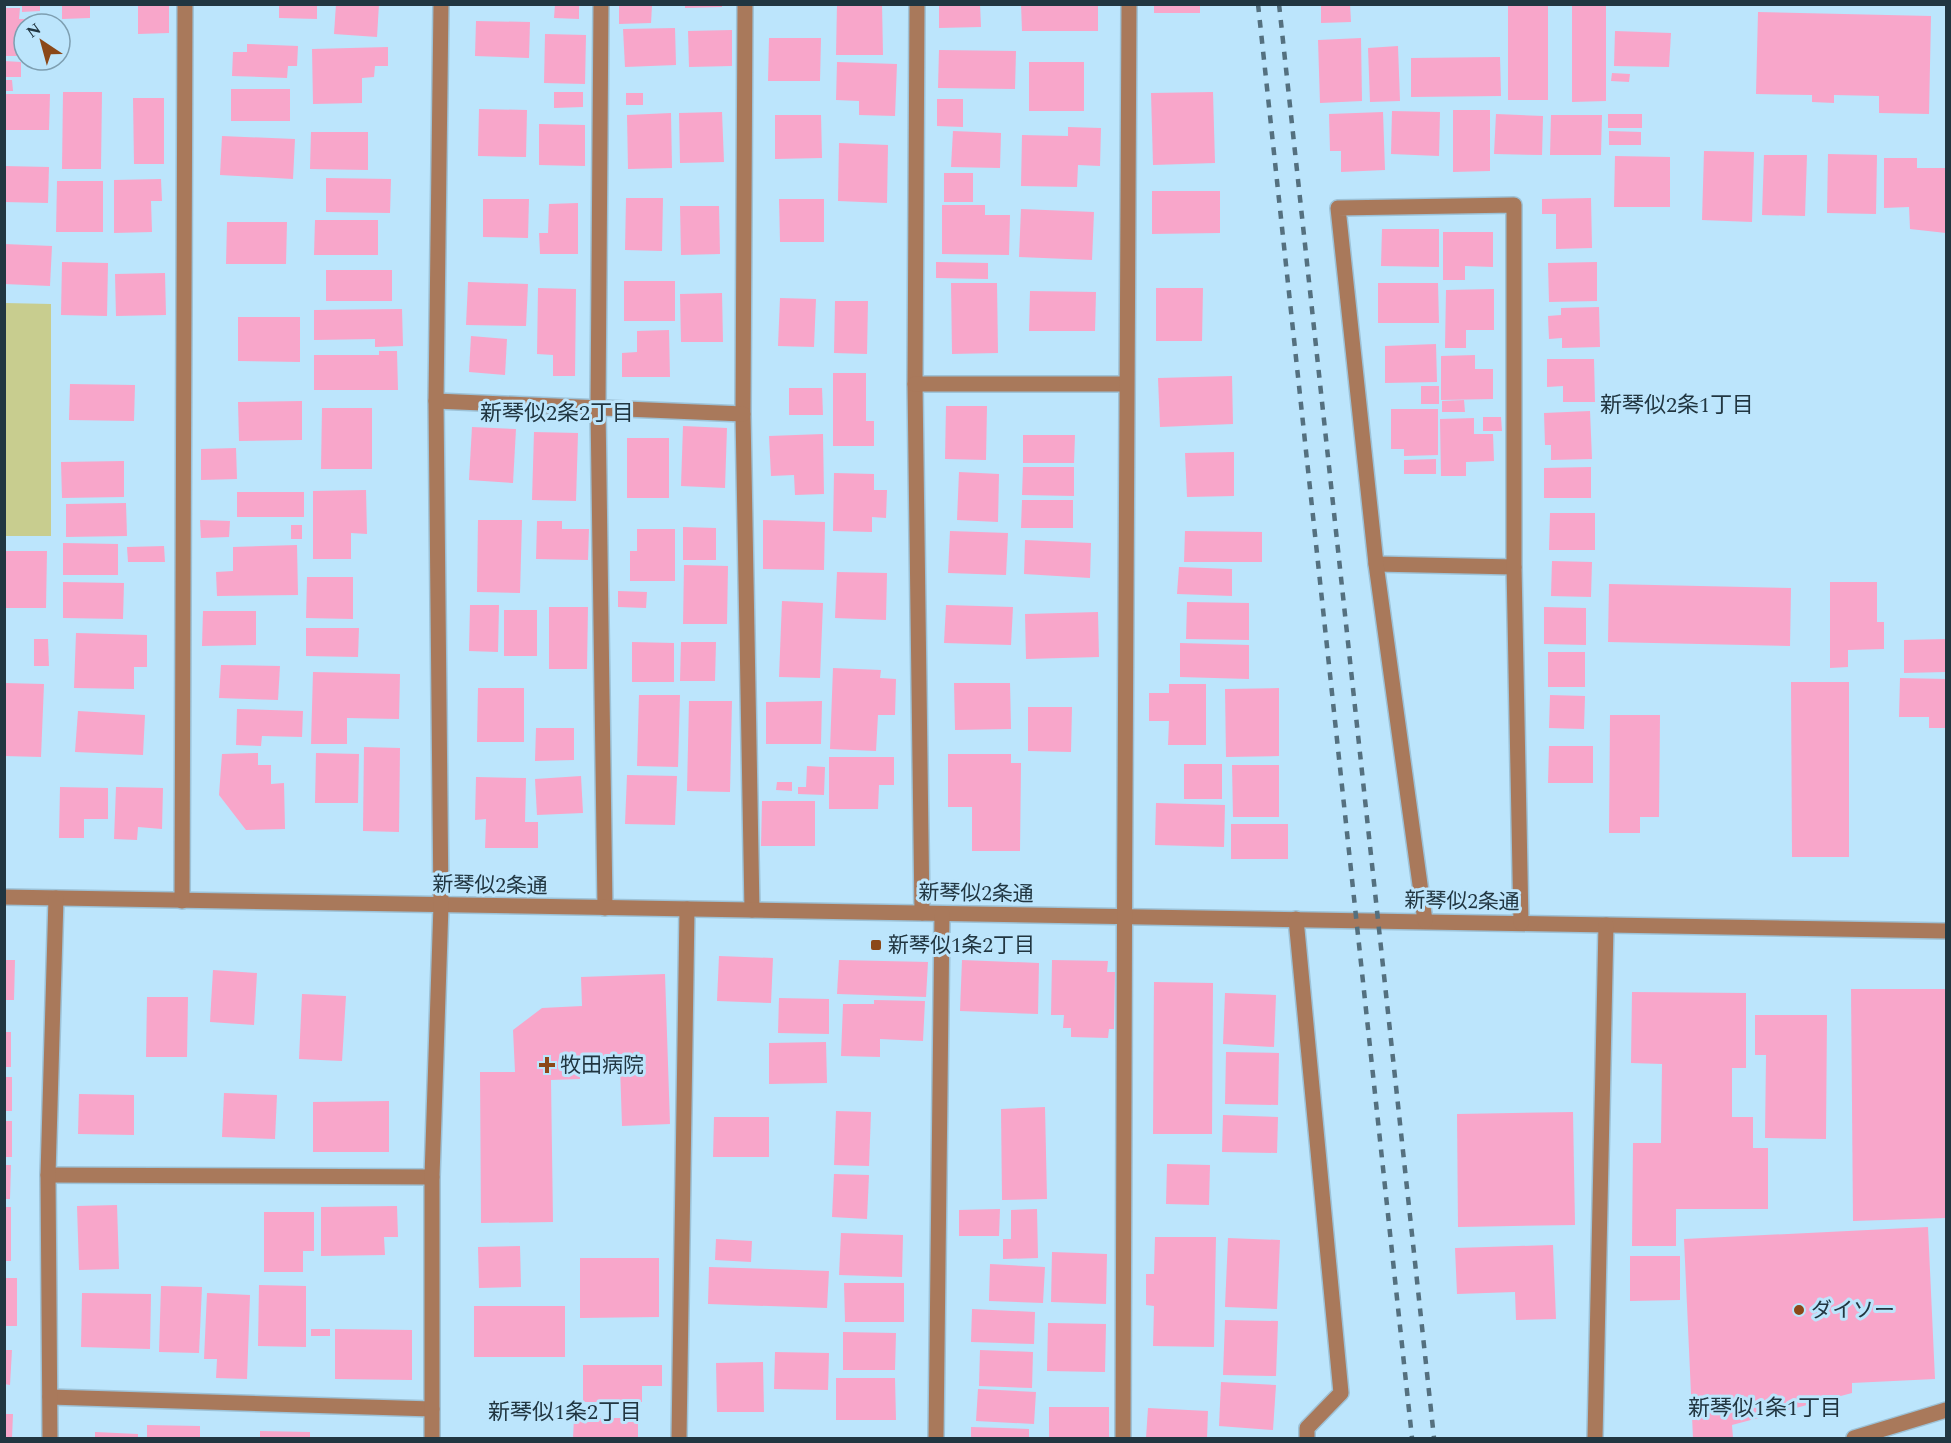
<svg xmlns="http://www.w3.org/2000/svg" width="1951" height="1443" font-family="Spectral,'Noto Sans JP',serif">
<rect width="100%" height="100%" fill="#bce5fc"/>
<!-- green -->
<polygon fill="#c8cd8f" points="5,303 51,304 51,536 5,536"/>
<!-- building -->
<g fill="#f8a6ca">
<polygon points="22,4 40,4 40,11 22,12"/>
<polygon points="62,4 90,4 90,18 62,19"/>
<polygon points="138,4 169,4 169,33 138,34"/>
<polygon points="279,4 317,4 317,19 279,18"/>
<polygon points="336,4 379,4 377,37 334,34"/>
<polygon points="555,4 579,4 579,19 554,18"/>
<polygon points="685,4 722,4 722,7 685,8"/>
<polygon points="837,4 882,4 883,55 836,55"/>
<polygon points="939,4 980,4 981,27 939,28"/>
<polygon points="1021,4 1098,4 1098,31 1022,31"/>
<rect x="1154" y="4" width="46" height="9"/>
<polygon points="1321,4 1350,4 1351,22 1321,23"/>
<polygon points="1572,4 1606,4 1606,101 1572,102"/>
<rect x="1508" y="5" width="40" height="95"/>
<polygon points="619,6 652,6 651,23 619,24"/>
<polygon points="4,8 20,8 19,19 54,19 54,24 24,24 24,56 4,56"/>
<polygon points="1758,12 1931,16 1929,114 1879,113 1879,96 1834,95 1834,103 1812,102 1812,95 1756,94"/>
<polygon points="476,21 530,22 529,58 475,56"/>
<polygon points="675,28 676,65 625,67 623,29"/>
<polygon points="732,30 732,66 689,67 688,31"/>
<polygon points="1615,31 1671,33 1669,67 1614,66"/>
<polygon points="545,34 586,35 585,84 544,83"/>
<polygon points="769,38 821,38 820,81 768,81"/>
<polygon points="1361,38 1362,101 1320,103 1318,40"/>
<polygon points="247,44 298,46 297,66 288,66 287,78 232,76 233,52 247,52"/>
<polygon points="1398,46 1400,101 1370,102 1368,48"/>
<polygon points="388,47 388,66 375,66 374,77 362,78 362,103 313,104 312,49"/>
<polygon points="939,50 1016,51 1015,89 938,88"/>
<polygon points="1500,57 1501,96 1411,97 1411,58"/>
<polygon points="4,61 21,62 21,77 4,77"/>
<polygon points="837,62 897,64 895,116 859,115 859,101 836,100"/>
<rect x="1029" y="62" width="55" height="49"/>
<polygon points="1612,73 1630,74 1629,82 1611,81"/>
<polygon points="4,80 12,80 13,91 4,91"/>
<rect x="231" y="89" width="59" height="32"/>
<polygon points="63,92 102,92 101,169 62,169"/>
<polygon points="554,92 583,92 583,107 554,108"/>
<polygon points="1213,92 1215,163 1153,165 1151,93"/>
<rect x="626" y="93" width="17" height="12"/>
<polygon points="4,94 50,94 49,130 4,130"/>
<polygon points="133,98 164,98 164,164 134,164"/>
<polygon points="937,99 963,99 963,127 937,126"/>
<polygon points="479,109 527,110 526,157 478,156"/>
<polygon points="1453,110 1490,110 1490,171 1453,172"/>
<polygon points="1392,111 1440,112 1439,156 1391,154"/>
<polygon points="722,112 724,162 680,163 679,113"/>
<polygon points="1383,112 1385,170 1341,172 1341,151 1330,151 1329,114"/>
<polygon points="671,113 672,168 628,169 627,115"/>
<polygon points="1496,114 1543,116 1542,155 1494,154"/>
<rect x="1608" y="114" width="34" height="14"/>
<polygon points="775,115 821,115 822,158 775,159"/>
<polygon points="1551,115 1602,115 1601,155 1550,155"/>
<polygon points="539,124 585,125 585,166 539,165"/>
<polygon points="1068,127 1101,128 1100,166 1078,165 1077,187 1021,186 1022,135 1068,136"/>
<polygon points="953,131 1001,133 1000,168 951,167"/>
<polygon points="1609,131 1641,132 1641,145 1609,145"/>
<polygon points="311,132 368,132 368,170 310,169"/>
<polygon points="222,136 295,139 293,179 220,175"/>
<polygon points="839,143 888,145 887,203 838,201"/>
<polygon points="1704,151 1754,152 1752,222 1702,220"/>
<polygon points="1828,154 1877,155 1876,214 1827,213"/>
<polygon points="1764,155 1807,155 1805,216 1762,215"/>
<polygon points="1615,156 1670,157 1670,207 1614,207"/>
<polygon points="1884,158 1917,158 1917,168 1946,168 1946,233 1910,229 1909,207 1884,208"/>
<polygon points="4,166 49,167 48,203 4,202"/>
<rect x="944" y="173" width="29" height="29"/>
<polygon points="326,178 391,179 390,213 326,212"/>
<polygon points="161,179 162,201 151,201 152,232 114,233 114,180"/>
<polygon points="57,181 103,181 103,232 56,232"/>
<polygon points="1152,191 1220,191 1220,233 1152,234"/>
<polygon points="626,198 663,198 662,251 625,250"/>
<polygon points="1591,198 1592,248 1556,249 1556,214 1542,214 1542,199"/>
<polygon points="483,199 529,199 528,238 483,237"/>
<polygon points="779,199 824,199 824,242 780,242"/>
<polygon points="578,203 578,254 540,254 539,233 548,233 549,204"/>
<polygon points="942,205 985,205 985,215 1010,215 1009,255 942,254"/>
<polygon points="680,206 719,206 720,254 681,255"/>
<polygon points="1021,209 1094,212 1092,260 1019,257"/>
<polygon points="315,220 378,220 378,255 314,255"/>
<polygon points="227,222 287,222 286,264 226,264"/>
<polygon points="1382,229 1439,229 1439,267 1381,266"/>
<polygon points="1443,232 1493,232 1493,267 1465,266 1465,280 1443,280"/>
<polygon points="4,244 52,246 50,286 4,284"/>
<polygon points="62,262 108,263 107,316 61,315"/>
<polygon points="936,262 988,263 988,279 936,278"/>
<polygon points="1597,262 1597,301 1549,302 1548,263"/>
<rect x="326" y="270" width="66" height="31"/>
<polygon points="165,273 166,315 116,316 115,274"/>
<rect x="624" y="281" width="51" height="40"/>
<polygon points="468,282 528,284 526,326 466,325"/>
<polygon points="951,283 997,283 998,353 952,354"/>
<polygon points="1378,283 1438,283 1439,323 1378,323"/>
<polygon points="538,288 576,289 575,376 553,376 553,355 537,354"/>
<polygon points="1156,288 1203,288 1202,341 1156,341"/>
<polygon points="1494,289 1494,330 1466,330 1466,348 1445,348 1446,290"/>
<polygon points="1030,291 1096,292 1095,331 1029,331"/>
<polygon points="722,293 723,342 681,342 680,294"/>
<polygon points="780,298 816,299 814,347 778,346"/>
<polygon points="835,301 868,301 867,354 834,353"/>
<polygon points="1599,307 1600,347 1562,348 1562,338 1549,339 1548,316 1561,315 1561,308"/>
<polygon points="402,309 403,346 375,347 375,339 314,340 314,310"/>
<polygon points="238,317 300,317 300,362 238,361"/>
<polygon points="669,330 670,377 622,377 622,353 637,352 637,331"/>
<polygon points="471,336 507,339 505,375 469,372"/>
<polygon points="1436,344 1437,382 1385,383 1385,346"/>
<polygon points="379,351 397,351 398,390 314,390 314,355 379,355"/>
<polygon points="1475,355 1475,369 1493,369 1493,399 1441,400 1441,356"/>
<polygon points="1547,359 1594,359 1595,402 1563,402 1563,386 1547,387"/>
<polygon points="833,373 866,373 866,421 874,421 874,446 833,446"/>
<polygon points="1232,376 1233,424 1160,427 1158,378"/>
<polygon points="70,384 135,385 134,421 69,420"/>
<rect x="1421" y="386" width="18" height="18"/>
<polygon points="789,388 822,388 823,415 789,415"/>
<polygon points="1464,400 1465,412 1442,412 1442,401"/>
<polygon points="302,401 302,440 239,441 238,402"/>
<polygon points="946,406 987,406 986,460 945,459"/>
<polygon points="322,408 372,408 372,469 321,469"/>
<polygon points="1391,409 1438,409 1438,455 1404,456 1404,449 1391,449"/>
<polygon points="1590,411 1592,459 1551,460 1551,445 1545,445 1544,413"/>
<polygon points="1483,417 1501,417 1502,431 1483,431"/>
<polygon points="1474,418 1474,434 1493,434 1494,461 1466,462 1466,476 1441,476 1440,419"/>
<polygon points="683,426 727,428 725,488 681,486"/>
<polygon points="472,427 516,429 513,483 469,480"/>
<polygon points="534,432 578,433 576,501 532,500"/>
<polygon points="823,434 824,494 795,495 794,475 771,476 769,436"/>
<polygon points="1023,435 1075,435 1074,463 1023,463"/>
<rect x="627" y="438" width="42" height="60"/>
<polygon points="236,448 237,479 201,480 201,449"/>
<polygon points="1234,452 1234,496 1187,497 1185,453"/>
<polygon points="1436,459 1436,474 1404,474 1404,460"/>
<polygon points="124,461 124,497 62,498 61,462"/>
<polygon points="1023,467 1074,467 1074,496 1022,495"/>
<polygon points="1591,467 1591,498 1544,498 1544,468"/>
<polygon points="959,472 999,474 998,522 957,520"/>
<polygon points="834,473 874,474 874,490 887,490 886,518 872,517 872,532 833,531"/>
<polygon points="366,490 367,534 351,533 351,559 313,559 313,491"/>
<rect x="237" y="492" width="67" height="25"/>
<polygon points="1022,500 1073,500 1073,528 1021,528"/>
<polygon points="126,503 127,536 66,537 66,504"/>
<polygon points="1550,513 1595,513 1595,550 1549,550"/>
<polygon points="200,520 230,521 229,537 201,538"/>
<polygon points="478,520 522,520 520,593 477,592"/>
<polygon points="763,520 825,522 824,570 763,569"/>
<polygon points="537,521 562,521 562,529 589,529 588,560 536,559"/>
<rect x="291" y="525" width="11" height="14"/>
<polygon points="683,527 716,528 716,560 683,560"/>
<polygon points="637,529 675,529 675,581 630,581 630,551 637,551"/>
<polygon points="950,531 1008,533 1006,575 948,573"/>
<polygon points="1185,531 1262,532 1262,562 1184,562"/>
<polygon points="1025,540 1091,543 1090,578 1024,574"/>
<polygon points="63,543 118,544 118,575 63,575"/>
<polygon points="297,545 298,595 217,596 216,572 233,571 233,547"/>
<polygon points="164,546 165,562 128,562 127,547"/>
<polygon points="4,551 47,551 46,608 4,608"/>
<polygon points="1552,561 1592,562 1591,597 1551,596"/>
<polygon points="684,565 728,566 727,624 683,624"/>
<polygon points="1179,567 1232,569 1232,596 1177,594"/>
<polygon points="837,572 887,573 886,620 835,618"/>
<polygon points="307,577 353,577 353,619 306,618"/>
<polygon points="63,582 124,583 123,619 63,618"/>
<polygon points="1830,582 1877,582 1877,622 1884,622 1884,649 1848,650 1848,667 1830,668"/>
<polygon points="1609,584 1791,588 1790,646 1608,642"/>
<polygon points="618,591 647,592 646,608 618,607"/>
<polygon points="782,601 823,603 820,678 779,677"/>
<polygon points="1187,602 1249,603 1249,640 1186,639"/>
<polygon points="470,605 499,605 498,652 469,651"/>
<polygon points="946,605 1013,607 1011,645 944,643"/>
<polygon points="549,607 588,607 587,669 549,669"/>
<polygon points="1544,607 1586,608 1586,645 1544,644"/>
<rect x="504" y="610" width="33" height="46"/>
<polygon points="203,611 256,611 256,645 202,646"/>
<polygon points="1098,612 1099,657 1026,659 1025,614"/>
<polygon points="306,628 359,628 358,657 306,656"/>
<polygon points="76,633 147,635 147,667 134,667 134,689 74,688"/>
<polygon points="34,639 48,639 49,666 34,666"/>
<polygon points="1946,639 1946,672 1904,673 1904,640"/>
<polygon points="632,642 674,643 674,682 632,682"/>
<polygon points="681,642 716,642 715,681 680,681"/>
<polygon points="1180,643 1249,645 1249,679 1180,677"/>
<rect x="1548" y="652" width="37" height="35"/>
<polygon points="221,665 280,666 278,700 219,698"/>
<polygon points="833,668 881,670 880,678 896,679 895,715 878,715 876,751 830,749"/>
<polygon points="313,672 400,674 399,719 347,718 347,744 311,744"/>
<polygon points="1900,678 1946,679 1946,728 1929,728 1929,717 1899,717"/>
<polygon points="1791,682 1849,682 1849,857 1792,857"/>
<polygon points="4,683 44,684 41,757 4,756"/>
<polygon points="954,683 1010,683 1011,729 955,730"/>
<polygon points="1169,684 1206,684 1206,745 1168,745 1169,721 1149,721 1149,693 1169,693"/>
<polygon points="478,688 524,688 524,742 477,742"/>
<polygon points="1279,688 1279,756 1226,757 1225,689"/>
<polygon points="639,695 680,695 678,767 637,766"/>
<polygon points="1550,695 1585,696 1584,729 1549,728"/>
<polygon points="689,701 732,701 730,792 687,791"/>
<polygon points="822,701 821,744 766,744 766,702"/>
<polygon points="1028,707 1072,707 1071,752 1028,751"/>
<polygon points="237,709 303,711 302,737 262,736 261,746 236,745"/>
<polygon points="78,711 145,715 143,755 75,752"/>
<polygon points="1610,715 1660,715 1659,817 1640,817 1640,833 1609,833"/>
<polygon points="536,728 574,728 574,760 535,761"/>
<polygon points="1549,746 1593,746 1593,783 1548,783"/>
<polygon points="364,747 400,748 399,832 363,831"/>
<polygon points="258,753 258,765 271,765 271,784 284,783 285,829 246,830 219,795 222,754"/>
<polygon points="316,753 359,754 358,803 315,803"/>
<polygon points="948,754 1011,754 1011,763 1021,763 1020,851 972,851 972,807 948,807"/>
<polygon points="829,757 894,757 894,785 879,785 878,809 829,809"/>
<rect x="1184" y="764" width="38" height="35"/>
<polygon points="1232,765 1279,765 1279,817 1233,817"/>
<polygon points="807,766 825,767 824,795 798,794 798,787 806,787"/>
<polygon points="627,775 677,776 675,825 625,824"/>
<polygon points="581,776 583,813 537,815 535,779"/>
<polygon points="476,777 526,778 525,822 538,822 538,848 485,848 486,819 475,820"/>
<polygon points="777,782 792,782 792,791 776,790"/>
<polygon points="60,787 108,788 108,819 84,819 84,838 59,838"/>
<polygon points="116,787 163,788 162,829 138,827 137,840 114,839"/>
<polygon points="762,801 815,801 815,846 761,846"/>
<polygon points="1156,803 1225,805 1224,847 1155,845"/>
<rect x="1231" y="824" width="57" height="35"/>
<polygon points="719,956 773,958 771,1003 717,1001"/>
<polygon points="4,960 15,960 14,1000 4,1000"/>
<polygon points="839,960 928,962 926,997 837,994"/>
<polygon points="962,960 1039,963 1038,1014 960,1011"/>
<polygon points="1052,960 1108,961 1107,972 1115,972 1114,1029 1109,1029 1108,1038 1071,1037 1071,1028 1063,1028 1064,1015 1051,1015"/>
<polygon points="213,970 257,973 254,1025 210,1022"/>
<polygon points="665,974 670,1124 622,1126 620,1066 579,1067 580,1079 551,1080 553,1222 481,1223 480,1072 515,1072 513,1030 542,1008 582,1006 581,977"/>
<polygon points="1154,982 1213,983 1212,1134 1153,1134"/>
<polygon points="1851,989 1946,989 1946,1218 1853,1221"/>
<polygon points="1632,992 1746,993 1746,1068 1732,1068 1732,1117 1753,1117 1753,1148 1768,1148 1768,1209 1676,1209 1676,1246 1632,1246 1633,1143 1661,1143 1662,1064 1631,1063"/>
<polygon points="1225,993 1276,995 1274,1047 1223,1044"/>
<polygon points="302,994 346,996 342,1061 299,1059"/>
<polygon points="147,997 188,997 187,1057 146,1057"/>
<polygon points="779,998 829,999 829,1034 778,1033"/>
<polygon points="874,1000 925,1001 923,1041 880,1039 880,1057 841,1056 843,1004 874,1004"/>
<polygon points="1755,1015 1827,1015 1826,1139 1765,1138 1766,1055 1755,1055"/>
<rect x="4" y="1032" width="7" height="35"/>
<polygon points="826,1042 827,1083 769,1084 769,1043"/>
<polygon points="1226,1052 1279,1053 1278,1105 1225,1104"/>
<rect x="4" y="1077" width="8" height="34"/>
<polygon points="224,1093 277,1095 275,1139 222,1137"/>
<polygon points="79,1094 134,1095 134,1135 78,1134"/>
<polygon points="389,1101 389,1152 313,1152 313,1102"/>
<polygon points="1045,1107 1047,1199 1002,1200 1001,1109"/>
<polygon points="836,1111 871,1112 869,1166 834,1165"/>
<polygon points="1573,1112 1575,1225 1458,1227 1457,1114"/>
<polygon points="1223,1115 1278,1117 1277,1153 1222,1152"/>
<polygon points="714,1117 769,1117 769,1157 713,1157"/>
<rect x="4" y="1121" width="8" height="36"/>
<polygon points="1167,1164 1210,1165 1209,1205 1166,1204"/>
<polygon points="4,1165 11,1165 10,1199 4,1199"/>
<polygon points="834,1174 869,1175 867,1219 832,1217"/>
<polygon points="117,1205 119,1269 79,1270 77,1206"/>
<polygon points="397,1206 398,1237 384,1237 385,1255 321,1256 321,1207"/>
<rect x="4" y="1207" width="7" height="54"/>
<polygon points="1000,1209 999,1236 959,1236 959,1210"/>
<polygon points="1037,1209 1038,1258 1003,1259 1003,1239 1011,1239 1011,1210"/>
<polygon points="264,1212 314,1212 314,1251 303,1251 303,1272 264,1272"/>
<polygon points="1928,1227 1935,1379 1852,1383 1852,1393 1732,1425 1733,1438 1693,1438 1684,1239"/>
<polygon points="841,1233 903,1235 902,1277 839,1275"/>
<polygon points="1155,1237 1216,1237 1214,1347 1153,1346 1154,1306 1146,1305 1146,1274 1154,1274"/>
<polygon points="1228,1238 1280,1240 1277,1309 1225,1307"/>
<polygon points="716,1239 752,1241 751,1262 715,1260"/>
<polygon points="1553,1245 1556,1319 1516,1320 1515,1292 1457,1294 1455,1248"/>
<polygon points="520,1246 521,1287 479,1288 478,1247"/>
<polygon points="1052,1252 1107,1254 1106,1304 1051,1302"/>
<polygon points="1630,1256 1680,1256 1680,1300 1630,1301"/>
<polygon points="580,1258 659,1258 659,1317 580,1318"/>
<polygon points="990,1264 1045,1267 1043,1303 989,1301"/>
<polygon points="709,1267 829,1271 827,1308 708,1304"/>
<rect x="4" y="1278" width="13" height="48"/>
<polygon points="844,1283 904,1283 904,1322 845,1322"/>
<polygon points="259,1285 306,1286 306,1347 258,1346"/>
<polygon points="161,1286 202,1287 199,1353 159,1352"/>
<polygon points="82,1293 151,1294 150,1349 81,1347"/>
<polygon points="207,1293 250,1295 247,1379 216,1378 217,1359 204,1359"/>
<rect x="474" y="1306" width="91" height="51"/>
<polygon points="972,1309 1035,1312 1034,1344 971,1342"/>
<polygon points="1225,1320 1278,1321 1276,1376 1223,1375"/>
<polygon points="1048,1323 1106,1324 1105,1372 1047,1371"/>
<rect x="311" y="1329" width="19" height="7"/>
<polygon points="335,1329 412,1330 412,1380 335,1379"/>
<polygon points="843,1332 896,1333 895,1370 843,1370"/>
<polygon points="4,1350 12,1350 10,1385 4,1384"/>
<polygon points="980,1350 1033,1352 1032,1388 979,1386"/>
<polygon points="775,1352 829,1353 828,1390 774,1389"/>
<polygon points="763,1362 764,1412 717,1412 716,1363"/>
<polygon points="583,1365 662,1365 662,1386 642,1386 642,1402 583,1402"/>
<polygon points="836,1378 895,1378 896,1420 836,1420"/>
<polygon points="1221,1382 1276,1385 1273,1430 1219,1426"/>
<polygon points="978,1389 1036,1392 1034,1424 976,1421"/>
<rect x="1049" y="1407" width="60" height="31"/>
<polygon points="1148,1408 1208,1411 1207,1438 1146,1438"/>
<polygon points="4,1414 13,1414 12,1438 4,1438"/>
<polygon points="574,1418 638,1418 638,1438 573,1438"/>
<polygon points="147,1425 200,1426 200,1438 147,1438"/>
<polygon points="971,1427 1029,1429 1029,1438 971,1438"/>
<polygon points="260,1431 310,1432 310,1438 260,1438"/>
<polygon points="95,1432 138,1434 138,1438 95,1438"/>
</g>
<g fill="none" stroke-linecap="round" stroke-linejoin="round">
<defs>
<g id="minor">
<polyline points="601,4 598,408 605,908"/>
<polyline points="745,4 743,414 752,910"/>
<polyline points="917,4 915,384 922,913"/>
<polyline points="915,384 1124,384"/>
<polyline points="436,401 743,414"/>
<polyline points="1376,564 1514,567"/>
<polyline points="4,897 1946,931"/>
<polyline points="182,901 185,4"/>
<polyline points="1296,919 1341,1393 1307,1428 1307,1438"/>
<polyline points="1425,921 1376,564 1338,208 1514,205 1514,567 1521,923"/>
<polyline points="48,1175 432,1177"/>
<polyline points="50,1397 432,1409"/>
<polyline points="50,1438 48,1175 56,898"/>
<polyline points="432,1438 432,1177 441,905 436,401 441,4"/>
<polyline points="679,1438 687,909"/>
<polyline points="936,1438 942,914"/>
<path d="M1123,1438C1126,960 1123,482 1129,4"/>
<polyline points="1595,1438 1606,925"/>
<polyline points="1854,1438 1946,1410"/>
</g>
</defs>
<!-- minor casing -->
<use href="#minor" stroke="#9dc2d7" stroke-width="18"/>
<!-- minor -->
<use href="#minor" stroke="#a9795b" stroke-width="15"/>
<!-- rail -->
<g stroke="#54707f" stroke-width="4.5" stroke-dasharray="8 8" stroke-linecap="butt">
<polyline points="1258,4 1412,1438"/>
<polyline points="1279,4 1434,1438"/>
</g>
</g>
<!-- markers -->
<g fill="#8b4818" stroke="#bce5fc" stroke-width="2">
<rect x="870" y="939" width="12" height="12" rx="3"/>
<path d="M544 1056h6v6h6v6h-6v6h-6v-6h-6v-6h6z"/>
<circle cx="1799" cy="1310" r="6"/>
</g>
<g text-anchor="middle" stroke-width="6" stroke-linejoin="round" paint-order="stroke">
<!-- street labels -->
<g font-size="21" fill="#213641" stroke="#bce5fc">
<text transform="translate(490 885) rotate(1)" y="7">新琴似2条通</text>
<text transform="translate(976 893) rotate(1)" y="7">新琴似2条通</text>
<text transform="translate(1462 901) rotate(1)" y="7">新琴似2条通</text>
</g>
<!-- poi labels -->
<g font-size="21" fill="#213641" stroke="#bce5fc" text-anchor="start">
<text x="888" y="952">新琴似1条2丁目</text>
<text x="560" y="1072">牧田病院</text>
<text x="1811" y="1317">ダイソー</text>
</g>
<!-- neighbourhood labels -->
<g font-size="22" fill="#213641" stroke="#bce5fc">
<text x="1677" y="412">新琴似2条1丁目</text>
<text x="557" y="420">新琴似2条2丁目</text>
<text x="1765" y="1415">新琴似1条1丁目</text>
<text x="565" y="1419">新琴似1条2丁目</text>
</g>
</g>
<!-- border -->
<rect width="1951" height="1443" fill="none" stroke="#213641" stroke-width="12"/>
<!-- north arrow -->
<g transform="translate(42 42) rotate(324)"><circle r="28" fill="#bce5fc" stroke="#7e9fb1" stroke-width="1.5"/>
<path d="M0-4.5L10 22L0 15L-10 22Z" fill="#8b4818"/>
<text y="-9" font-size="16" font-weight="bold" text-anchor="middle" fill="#213641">N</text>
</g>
</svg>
